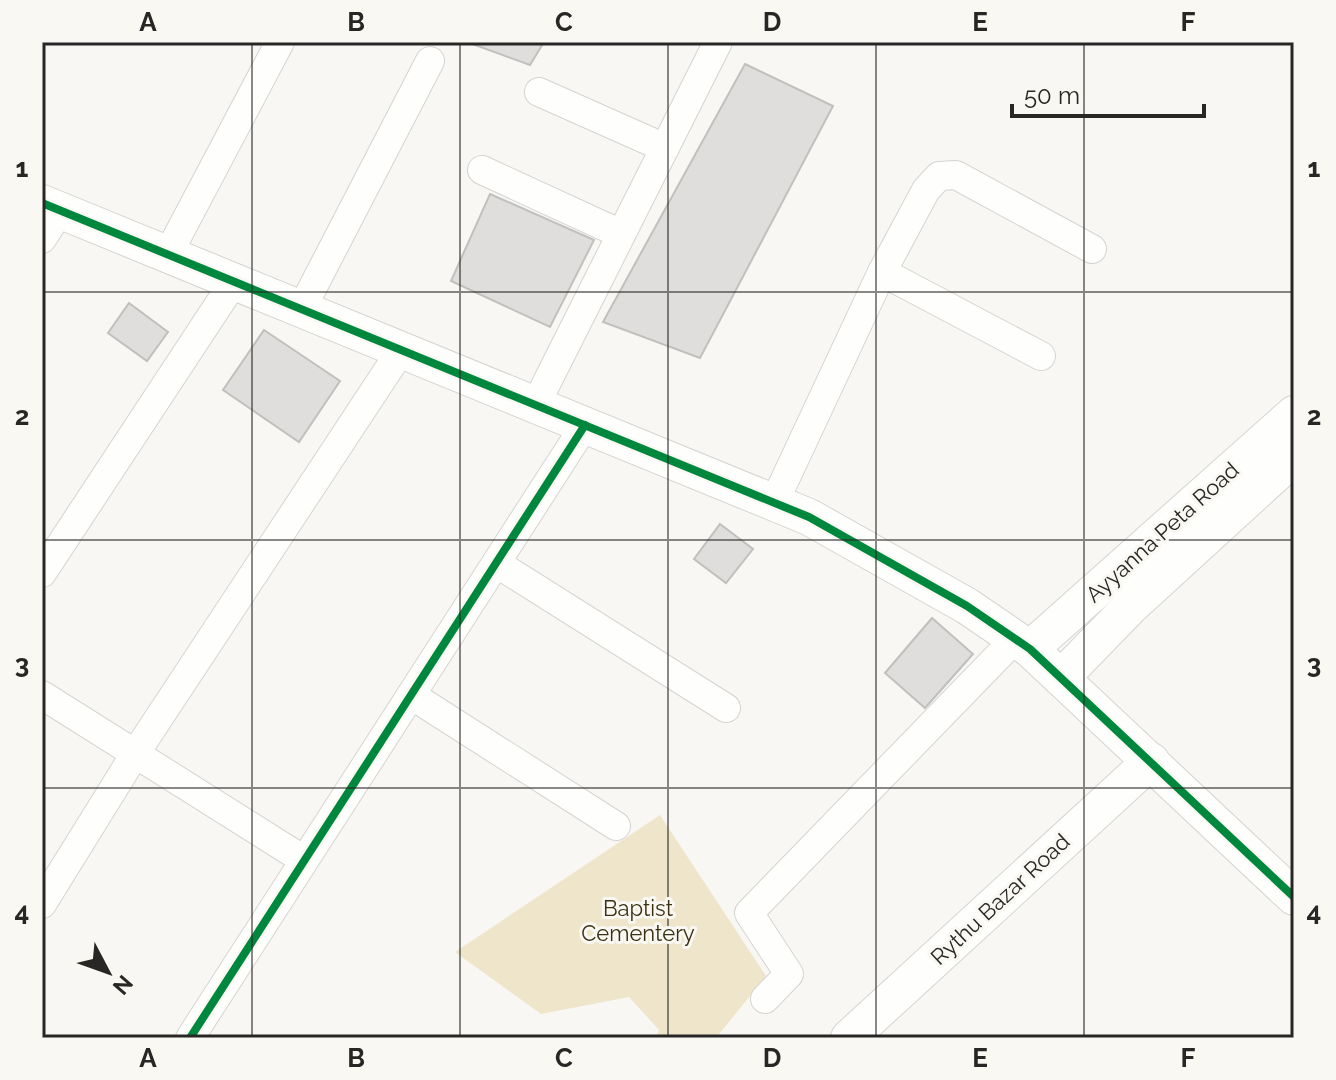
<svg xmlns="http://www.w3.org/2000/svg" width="1336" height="1080" font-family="Raleway,sans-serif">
<rect width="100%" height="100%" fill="#f8f7f4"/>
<!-- green -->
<polygon fill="#eee5cb" points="660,815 766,976 716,1038 655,1038 659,1030 629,997 541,1014 455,952"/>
<!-- building -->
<g fill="#dfdedc" stroke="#c0c0be" stroke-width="2">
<polygon points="467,42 544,42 530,65"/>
<polygon points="745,64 833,106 700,358 603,322"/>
<polygon points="490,194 594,240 550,327 451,281"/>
<polygon points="129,303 168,332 147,361 108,333"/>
<polygon points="264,330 340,381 299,442 223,390"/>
<polygon points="720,524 753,549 726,583 694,559"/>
<polygon points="932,618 973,654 925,708 885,673"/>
</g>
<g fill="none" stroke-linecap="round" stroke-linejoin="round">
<defs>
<g id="minor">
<polyline points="539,92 665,148"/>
<polyline points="482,170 621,234"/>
<polyline points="42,239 60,211"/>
<polyline points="167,256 280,42"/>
<polyline points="882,272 1041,356"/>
<polyline points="301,310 430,61"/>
<polyline points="536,404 718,42"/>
<polyline points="774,503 882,272 926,190 939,176 956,175 1092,249"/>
<polyline points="496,563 726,708"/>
<polyline points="42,573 233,283"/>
<polyline points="42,695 304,860"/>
<polyline points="411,695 616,826"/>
<polyline points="42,904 135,754 402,349"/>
<polyline points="765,999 789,974 749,913 1015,639"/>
<polyline points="190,1038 585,425"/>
</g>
<g id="tertiary">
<polyline points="42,203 809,517 967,606 1030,649 1294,897"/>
<polyline points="1030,649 1294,414"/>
<polyline points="1061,678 1131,606 1294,457"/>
<polyline points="849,1038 1151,761"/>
</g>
</defs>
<!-- minor casing -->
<use href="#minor" stroke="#d5d4d2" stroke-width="30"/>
<!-- tertiary casing -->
<use href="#tertiary" stroke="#d5d4d2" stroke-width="38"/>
<!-- minor -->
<use href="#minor" stroke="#fefefd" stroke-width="28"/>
<!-- tertiary -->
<use href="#tertiary" stroke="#fefefd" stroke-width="36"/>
<defs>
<g id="cycleway">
<polyline points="42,203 809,517 967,606 1030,649 1294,897"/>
<polyline points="190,1038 585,425"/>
</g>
</defs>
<!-- cycleway casing -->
<use href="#cycleway" stroke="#f9f8f3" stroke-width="13"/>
<!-- cycleway -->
<use href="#cycleway" stroke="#00873e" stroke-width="8"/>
</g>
<!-- grid -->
<path fill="none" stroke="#282725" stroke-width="2" stroke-opacity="0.55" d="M252,42V1038M460,42V1038M668,42V1038M876,42V1038M1084,42V1038M42,292H1294M42,540H1294M42,788H1294"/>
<g text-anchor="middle" stroke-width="6" stroke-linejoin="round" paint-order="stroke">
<!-- street labels -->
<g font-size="22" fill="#282725" stroke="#f9f8f3">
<text transform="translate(1162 532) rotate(-42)" y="8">Ayyanna Peta Road</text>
<text transform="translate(1000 899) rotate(-43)" y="8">Rythu Bazar Road</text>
</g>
<!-- park labels -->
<g font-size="22" fill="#3b3110" stroke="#f9f8f3">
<text x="638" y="916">Baptist<tspan x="638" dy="25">Cementery</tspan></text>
</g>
</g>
<!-- border -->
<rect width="1336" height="1080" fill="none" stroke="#f9f8f3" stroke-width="88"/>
<!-- north arrow -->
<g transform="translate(108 972) rotate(131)" stroke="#f9f8f3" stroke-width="6" paint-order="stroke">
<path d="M0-6L14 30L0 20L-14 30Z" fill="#282725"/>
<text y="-12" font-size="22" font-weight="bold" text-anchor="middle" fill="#282725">N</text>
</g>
<!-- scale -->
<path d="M1012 104v12h192v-12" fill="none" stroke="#282725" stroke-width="4"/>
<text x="1024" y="104" font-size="24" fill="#282725" stroke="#f9f8f3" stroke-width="6" paint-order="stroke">50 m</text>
<rect x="44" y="44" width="1248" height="992" fill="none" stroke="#282725" stroke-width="3"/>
<g font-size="26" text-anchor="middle" font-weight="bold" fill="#282725">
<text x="148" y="31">A</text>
<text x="356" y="31">B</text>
<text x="564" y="31">C</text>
<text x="772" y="31">D</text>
<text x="980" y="31">E</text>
<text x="1188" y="31">F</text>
<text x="22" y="177">1</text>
<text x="1314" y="177">1</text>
<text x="22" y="425">2</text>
<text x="1314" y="425">2</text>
<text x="22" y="673">3</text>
<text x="1314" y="673">3</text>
<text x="22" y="921">4</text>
<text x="1314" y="921">4</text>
<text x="148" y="1067">A</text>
<text x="356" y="1067">B</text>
<text x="564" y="1067">C</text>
<text x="772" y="1067">D</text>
<text x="980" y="1067">E</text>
<text x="1188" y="1067">F</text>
</g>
</svg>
